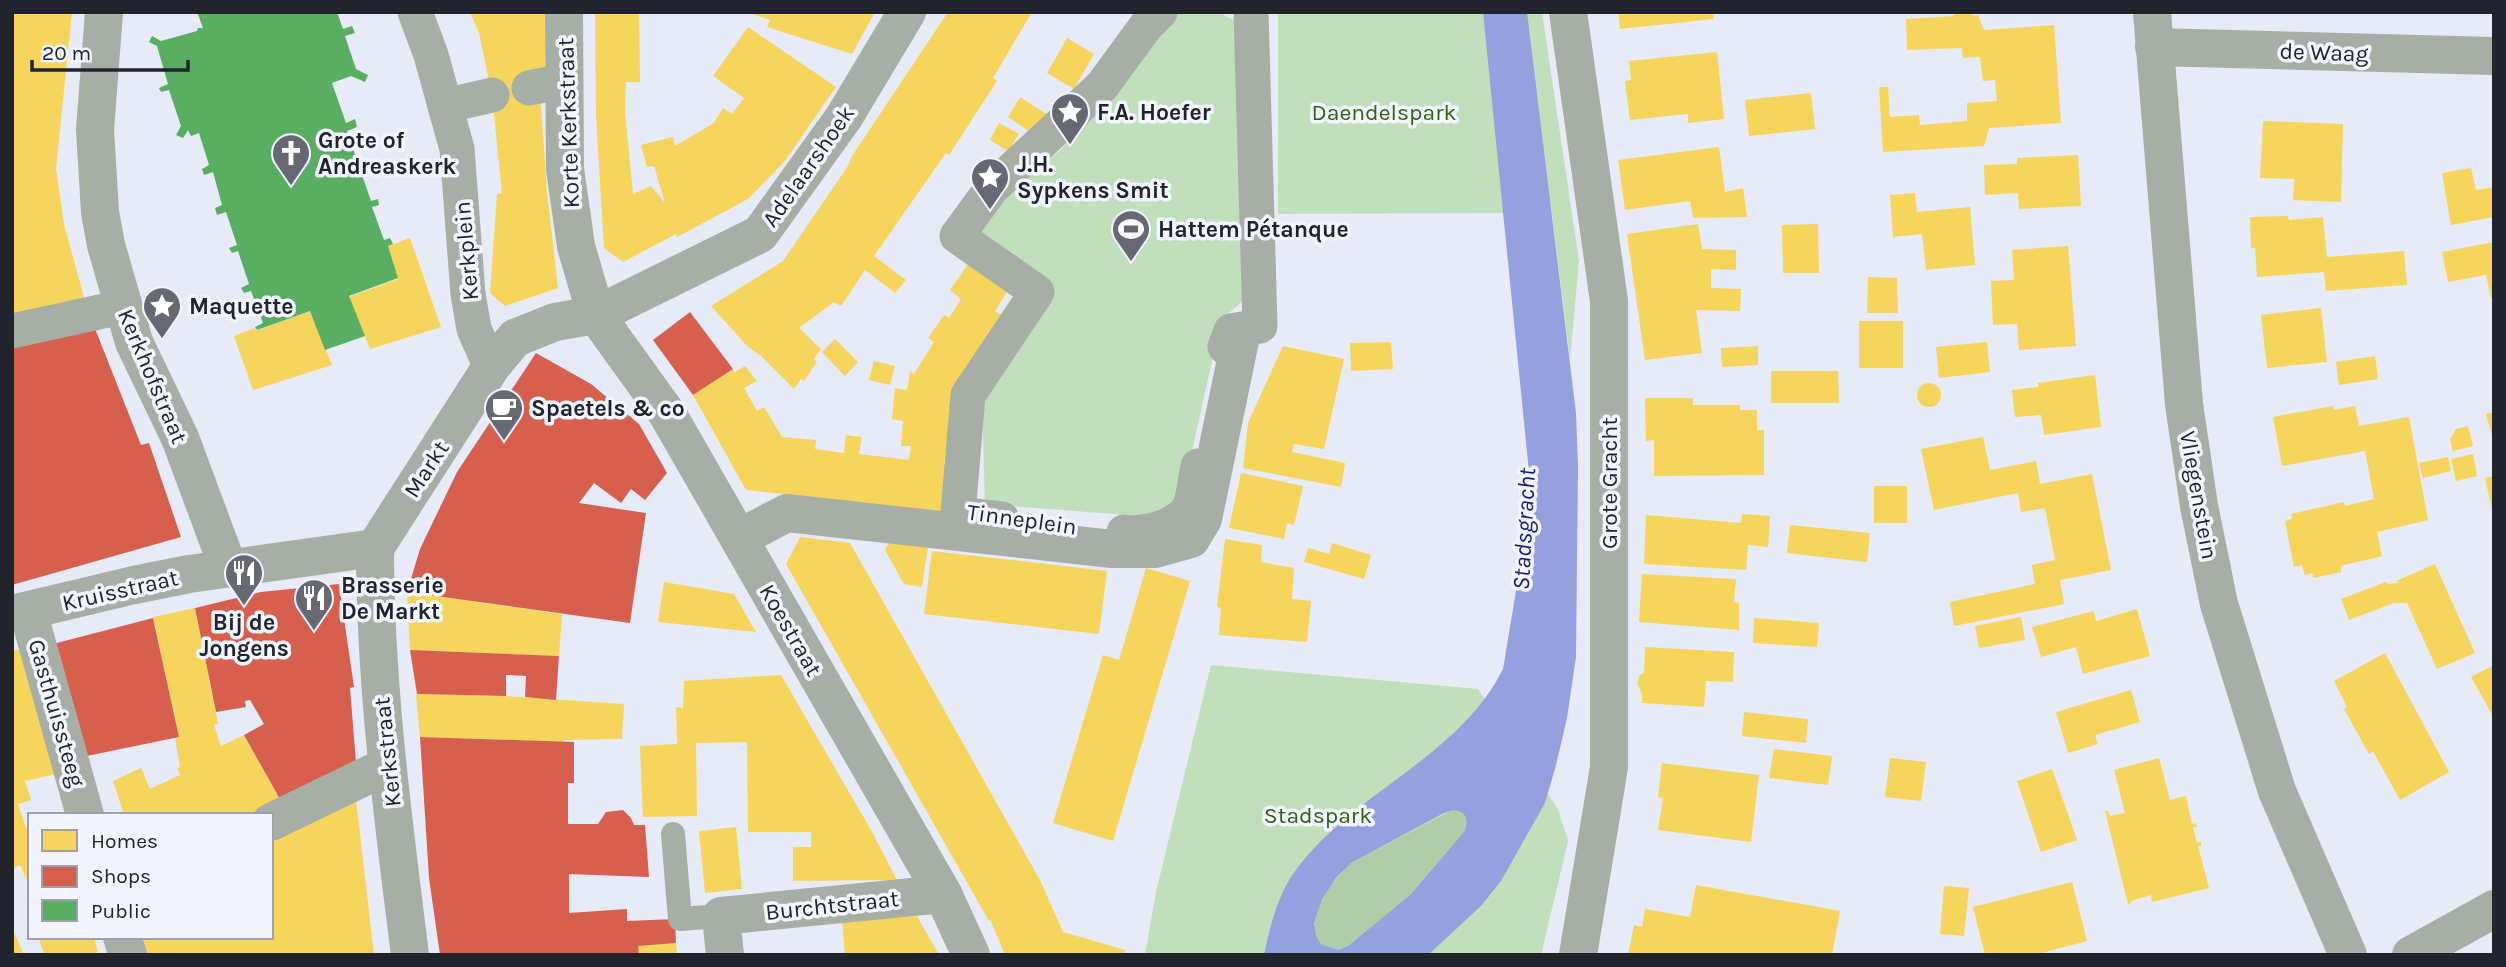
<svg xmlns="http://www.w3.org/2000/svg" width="2506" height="967" font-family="Karla,sans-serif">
<rect width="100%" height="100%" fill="#e7eaf7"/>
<!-- green -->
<g fill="#c0e0bb">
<polygon points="1170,12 1218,12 1245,26 1255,290 1221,320 1177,519 985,504 982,400 1046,291 970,236 997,194 1061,150"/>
<polygon points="1278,12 1542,12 1579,261 1570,359 1551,206 1503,208 1503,213 1278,214"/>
<polygon points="1211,665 1478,689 1558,809 1568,841 1541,955 1145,955 1156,892"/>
</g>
<!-- forest -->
<path fill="#adcea8" d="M1453,810C1467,811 1469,819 1464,832L1403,902L1348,946L1338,950L1321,944L1314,929L1317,910L1328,889L1351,863Z"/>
<!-- water -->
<path fill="#94a1df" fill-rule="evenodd" d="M1483,12H1527L1576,413L1578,466L1576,657L1567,718L1556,765L1545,803L1501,881L1481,906L1428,955H1264C1270,927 1277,897 1293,874C1350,793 1458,759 1503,669L1529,513L1530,482ZM1453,810C1467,811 1469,820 1464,832L1409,896L1348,946L1338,950L1321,944L1316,935L1314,923L1322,899L1336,878L1351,863L1442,814Z"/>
<!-- homes -->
<g fill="#f6d55c">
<polygon points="12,12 72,12 56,169 64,224 85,301 12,317"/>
<polygon points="470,12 545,12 546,17 545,79 540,91 547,192 558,288 505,306 490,293 497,194 502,193 492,95 479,33"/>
<polygon points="595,12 639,12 640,82 626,82 625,112 633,194 651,186 665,203 654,166 647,167 641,145 673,137 675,146 714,123 723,108 732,114 744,98 713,76 748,27 836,87 784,162 748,199 677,237 676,234 623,262 604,248 596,116"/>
<polygon points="875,12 852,54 767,27 770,20 749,13"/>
<polygon points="948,12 1032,12 993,78 997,81 949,155 946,153 874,256 906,280 895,293 865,270 841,306 834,302 799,328 821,349 814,359 817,362 804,381 801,379 794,389 761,356 748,347 711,306 783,261 848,166 852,156"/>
<polygon points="1618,12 1713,12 1714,19 1620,29"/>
<polygon points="1953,12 1972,12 1973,16 1978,15 1984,30 2054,25 2061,123 1989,128 1984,146 1883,152 1879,87 1888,87 1890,117 1919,115 1920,125 1967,121 1967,103 1997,101 1995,80 1983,81 1980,57 1963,58 1962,48 1907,50 1906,19 1954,16"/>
<polygon points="1067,38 1094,54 1074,89 1047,73"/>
<polygon points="1717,52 1724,119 1688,123 1688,114 1630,120 1625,81 1631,80 1629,61"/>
<polygon points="1811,93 1815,129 1749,136 1745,100"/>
<polygon points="1020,97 1048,115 1030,132 1008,117"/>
<polygon points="2263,121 2343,124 2341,202 2293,200 2294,179 2260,178"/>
<polygon points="999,123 1019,134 1008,151 990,140"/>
<polygon points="1719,147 1725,192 1743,188 1747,217 1693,218 1690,201 1625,210 1618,160"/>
<polygon points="2078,155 2081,206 2019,209 2018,193 1985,195 1984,165 2017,164 2017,158"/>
<polygon points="2471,168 2476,190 2494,187 2494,217 2451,225 2442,173"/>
<polygon points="1915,193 1917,212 1970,207 1975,265 1926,270 1922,234 1893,237 1890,195"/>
<polygon points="2288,216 2289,220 2323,217 2327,257 2404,251 2407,285 2326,291 2324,272 2257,277 2255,248 2251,248 2250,217"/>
<polygon points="1698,224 1702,249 1736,250 1736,270 1711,269 1711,288 1741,289 1740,311 1696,310 1702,353 1645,360 1627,234"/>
<polygon points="1818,224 1819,273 1783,273 1782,225"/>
<polygon points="410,238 441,327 370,349 349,297 398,279 388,246"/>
<polygon points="2494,242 2494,297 2491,298 2486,275 2448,282 2442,252"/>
<polygon points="2068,246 2076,346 2019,350 2017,324 1993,325 1991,281 2014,280 2012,250"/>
<polygon points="969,263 1009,289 995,311 1006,318 951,451 946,450 944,464 950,465 944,512 746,490 693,395 733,369 735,372 745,366 757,381 744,388 757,411 764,407 782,437 816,440 815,449 844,453 846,435 862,437 859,454 909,460 911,446 901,446 903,421 892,419 895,388 907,390 910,371 914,374 934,342 928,338 944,315 949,318 961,299 950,290"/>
<polygon points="1868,277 1897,278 1898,313 1867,313"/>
<polygon points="2321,308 2327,362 2267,368 2261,315"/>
<polygon points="310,311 332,365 253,390 234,336 255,328 256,331"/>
<rect x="1859" y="321" width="44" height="47"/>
<polygon points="835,339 858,362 845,376 822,352"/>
<polygon points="1391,342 1393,369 1351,371 1350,343"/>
<polygon points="1987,342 1990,372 1939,378 1936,347"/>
<polygon points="1283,346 1344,359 1324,449 1294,444 1292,452 1345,463 1341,487 1243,468 1248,423"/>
<polygon points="1758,346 1758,365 1722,367 1721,348"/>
<polygon points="2375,356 2378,379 2339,385 2336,362"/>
<polygon points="874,361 895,366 890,385 869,380"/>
<polygon points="1771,371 1838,371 1839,403 1771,403"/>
<polygon points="2095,375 2101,427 2044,435 2041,415 2015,417 2012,390 2038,387 2038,383"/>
<circle cx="1929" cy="395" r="12"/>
<polygon points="1645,398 1693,398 1693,405 1740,405 1740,410 1757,410 1757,430 1764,430 1764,475 1654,476 1654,440 1646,441"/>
<polygon points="2333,406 2334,410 2355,406 2359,426 2409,417 2428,520 2377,532 2382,556 2341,566 2341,572 2314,578 2312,573 2305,575 2302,565 2294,567 2285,521 2292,519 2291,514 2344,502 2345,506 2374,499 2365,451 2282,466 2273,417"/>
<polygon points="2494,412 2494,439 2493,439 2486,414"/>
<polygon points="2468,426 2473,446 2453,451 2450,440 2456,429"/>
<polygon points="1983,437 1990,470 2036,461 2040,484 2092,474 2111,570 2060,580 2064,604 1954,626 1950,602 2035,584 2032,565 2055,560 2045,508 2021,512 2018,493 1934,510 1921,449"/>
<polygon points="2473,454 2477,476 2456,481 2451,459"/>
<polygon points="2448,457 2451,471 2423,478 2419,463"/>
<polygon points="1241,473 1303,486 1294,525 1287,523 1284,539 1229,528"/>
<polygon points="2494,476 2494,514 2493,514 2485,478"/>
<rect x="1874" y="486" width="33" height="37"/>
<polygon points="1742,514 1770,516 1768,547 1748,545 1746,570 1644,564 1646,515 1741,523"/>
<polygon points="1790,525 1870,533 1867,562 1787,553"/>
<polygon points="800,537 850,543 1040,880 1063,932 1125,950 1124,955 1005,955 990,919 989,921 786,564"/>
<polygon points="892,537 929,540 922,587 904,584 885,550"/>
<polygon points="1225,539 1262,545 1261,562 1294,568 1292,599 1311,601 1307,642 1219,635 1221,608 1217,607"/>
<polygon points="1332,543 1371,555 1364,579 1304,562 1308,548 1329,554"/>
<polygon points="932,551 1107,571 1099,634 924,614"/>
<polygon points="2435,564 2475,653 2437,669 2407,603 2394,603 2349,620 2341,599 2386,582 2388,584 2399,583 2396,581"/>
<polygon points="1146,568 1190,581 1113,841 1053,823 1103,655 1119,660"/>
<polygon points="1642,574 1736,579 1734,602 1739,603 1739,630 1639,622"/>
<polygon points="664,582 734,594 756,632 658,622"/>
<polygon points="407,592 562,614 559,656 410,650"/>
<polygon points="195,608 218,724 214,725 221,746 244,735 282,804 258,815 124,815 113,781 141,768 150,789 180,775 177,768 180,767 175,738 179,737 153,617"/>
<polygon points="2137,609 2150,656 2083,674 2076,647 2041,657 2032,627 2094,611 2096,621"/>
<polygon points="2021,617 2025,640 1979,648 1975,626"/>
<polygon points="1754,618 1819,623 1817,647 1753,643"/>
<polygon points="1645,647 1734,652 1733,682 1706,681 1704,707 1642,703 1642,694 1637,683 1640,675 1644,673"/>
<polygon points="26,648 61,773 25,781 31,800 18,804 26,828 30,827 30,887 20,865 12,869 12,651"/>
<polygon points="2385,653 2449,772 2400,800 2373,751 2369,754 2344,709 2347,707 2334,681"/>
<polygon points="2494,665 2494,718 2471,677"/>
<polygon points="781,675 871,830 897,880 793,881 793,847 811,847 811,832 748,832 747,742 696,743 697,816 643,817 640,746 677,744 676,707 683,708 684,681"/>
<polygon points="2131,690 2140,722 2095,735 2098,744 2068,753 2056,712"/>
<polygon points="416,694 506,696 624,704 622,739 564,740 564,742 420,737"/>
<polygon points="1744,712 1808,719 1806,743 1742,736"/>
<polygon points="1774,749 1832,756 1828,785 1769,778"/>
<polygon points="1890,758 1926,762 1921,801 1885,797"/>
<polygon points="2159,758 2170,800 2186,796 2192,824 2196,823 2197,827 2193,827 2197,843 2201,842 2201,846 2198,846 2209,888 2152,902 2151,895 2131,901 2131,903 2128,904 2105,811 2108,811 2110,816 2125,813 2114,770"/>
<polygon points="1662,763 1759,775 1751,842 1658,830 1663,798 1658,797"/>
<polygon points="2052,769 2077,840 2041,852 2017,781"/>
<polygon points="355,791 374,955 144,955 137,937 271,937 271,832"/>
<polygon points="736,827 742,889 705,893 699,831"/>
<polygon points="2072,882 2087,941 2034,955 1985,955 1973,907"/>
<polygon points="1696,885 1840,911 1832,955 1628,955 1634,925 1642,927 1645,909 1690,917"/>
<polygon points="1944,886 1969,888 1964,936 1940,934"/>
<polygon points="917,916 939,955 845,955 842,921"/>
<polygon points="12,927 24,955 12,955"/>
<polygon points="38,937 94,937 98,952 91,955 45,955"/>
<polygon points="676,943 677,955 639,955 638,946"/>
</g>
<!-- shops -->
<g fill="#d6604d">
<polygon points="690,312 733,369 693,395 653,340"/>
<polygon points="94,326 141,445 149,443 181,537 12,585 12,344"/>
<polygon points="536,353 591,384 639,424 667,473 645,500 631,489 621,503 594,483 579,503 646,513 630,623 407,592 420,549 457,472"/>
<polygon points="339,584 354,687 350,688 356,763 282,803 244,735 264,724 250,700 245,701 246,707 216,712 195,608 261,592"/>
<polygon points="153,618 179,737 77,758 53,644"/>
<polygon points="410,650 559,656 556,700 525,697 526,676 506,675 506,696 417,694"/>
<polygon points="420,737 574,742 574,783 568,783 568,824 598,824 606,812 623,810 631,818 634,825 645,825 649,877 569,874 569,913 627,909 627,921 675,919 676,943 638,946 639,955 440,955 429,878"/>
</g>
<!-- public -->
<polygon fill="#5aae61" points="197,12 337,12 343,29 352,26 355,33 345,36 356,69 368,75 365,82 351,76 332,83 346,123 355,119 357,127 347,131 358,163 365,160 368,166 360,169 371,201 378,199 379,205 372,207 384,240 390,238 393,244 388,246 398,278 349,296 365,336 325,350 310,311 257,330 255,327 263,323 251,291 244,293 241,288 249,284 238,251 232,253 229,248 237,245 226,212 217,215 215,208 222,205 213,172 204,175 202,169 209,165 199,133 191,136 188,130 183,138 176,135 181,126 169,90 161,92 159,88 168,84 157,46 149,42 152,36 161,41 197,31 198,28 203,28"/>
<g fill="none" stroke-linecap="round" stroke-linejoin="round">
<!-- service -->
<polyline stroke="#a6aea5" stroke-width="24" points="673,834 680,919 721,916"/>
<!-- pedestrian -->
<g stroke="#a6aea5" stroke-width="35">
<polyline points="415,12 431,55 457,149 468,294 474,329 491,367"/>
<polyline points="529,88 564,81"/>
<polyline points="445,106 492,95"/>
<polyline points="12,331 122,307"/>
<polyline points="1225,347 1231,331 1260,326 1251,12"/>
<polyline points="1002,519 958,514 968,395 1037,292 957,236 992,188 1102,86 1146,26 1160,12"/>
<path d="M1124,532C1145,535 1172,528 1187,511C1194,501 1195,479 1198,466"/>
</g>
<!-- minor -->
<g stroke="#a6aea5" stroke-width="38">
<polyline points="104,12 95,130 100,212 106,245 134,342 180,438 228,567"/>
<polyline points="564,12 565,169 576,246 596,315 668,415 943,894 971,955"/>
<polyline points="1568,12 1609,301 1609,767 1578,955"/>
<polyline points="2152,12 2184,404 2199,506 2219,604 2277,791 2348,955"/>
<polyline points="2154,47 2494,56"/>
<polyline points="739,538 787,513 1112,549 1155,549 1191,539 1203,519 1242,331"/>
<path d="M375,548C375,684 393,819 410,955"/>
<polyline points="28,611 85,815"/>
<polyline points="12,614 134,585 189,574 375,548 491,367 515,338 555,322 596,315 760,234 844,117 907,12"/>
<polyline points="271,822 387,766"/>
<polyline points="122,937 128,955"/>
<polyline points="725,955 721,916 943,894"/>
<polyline points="2411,955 2494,909"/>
</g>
</g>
<!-- icons -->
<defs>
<symbol id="sight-pin" viewBox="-11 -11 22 30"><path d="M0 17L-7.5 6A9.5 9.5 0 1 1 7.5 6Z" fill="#666973" stroke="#f2f4fe"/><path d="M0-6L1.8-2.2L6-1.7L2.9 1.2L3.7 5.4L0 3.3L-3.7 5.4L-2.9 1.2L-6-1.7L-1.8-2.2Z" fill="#fff"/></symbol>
<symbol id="church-pin" viewBox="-11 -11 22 30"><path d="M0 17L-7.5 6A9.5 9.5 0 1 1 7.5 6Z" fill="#666973" stroke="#f2f4fe"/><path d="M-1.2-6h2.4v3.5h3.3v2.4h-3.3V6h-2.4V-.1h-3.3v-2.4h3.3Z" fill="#fff"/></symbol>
<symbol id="stadium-pin" viewBox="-11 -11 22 30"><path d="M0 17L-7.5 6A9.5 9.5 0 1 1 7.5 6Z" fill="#666973" stroke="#f2f4fe"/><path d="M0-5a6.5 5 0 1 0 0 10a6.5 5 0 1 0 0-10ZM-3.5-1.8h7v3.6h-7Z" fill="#fff"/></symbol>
<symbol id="cafe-pin" viewBox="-11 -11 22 30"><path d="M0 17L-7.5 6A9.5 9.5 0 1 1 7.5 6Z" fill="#666973" stroke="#f2f4fe"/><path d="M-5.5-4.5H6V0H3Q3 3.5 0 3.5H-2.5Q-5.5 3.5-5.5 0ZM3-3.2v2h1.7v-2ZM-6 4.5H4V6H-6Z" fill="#fff"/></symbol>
<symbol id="restaurant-pin" viewBox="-11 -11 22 30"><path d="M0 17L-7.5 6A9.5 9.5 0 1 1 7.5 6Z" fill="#666973" stroke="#f2f4fe"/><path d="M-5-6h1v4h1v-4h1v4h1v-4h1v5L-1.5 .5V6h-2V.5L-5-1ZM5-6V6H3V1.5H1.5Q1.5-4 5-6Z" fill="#fff"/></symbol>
</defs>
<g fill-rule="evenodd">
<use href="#sight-pin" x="1048" y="90" width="44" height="60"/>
<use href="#church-pin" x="269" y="131" width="44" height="60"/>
<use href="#sight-pin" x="968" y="155" width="44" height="60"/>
<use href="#stadium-pin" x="1109" y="207" width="44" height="60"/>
<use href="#sight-pin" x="140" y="284" width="44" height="60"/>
<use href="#cafe-pin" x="482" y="386" width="44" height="60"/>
<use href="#restaurant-pin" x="222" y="551" width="44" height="60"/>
<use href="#restaurant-pin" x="292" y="576" width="44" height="60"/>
</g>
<g text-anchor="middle" stroke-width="7" stroke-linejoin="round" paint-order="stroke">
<!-- street labels -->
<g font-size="23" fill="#21242c" stroke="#f2f4fe">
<text transform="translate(2324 52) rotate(2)" y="8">de Waag</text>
<text transform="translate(568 123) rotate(-92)" y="8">Korte Kerkstraat</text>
<text transform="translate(808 166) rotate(-55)" y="8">Adelaarshoek</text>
<text transform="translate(466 251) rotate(-95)" y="8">Kerkplein</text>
<text transform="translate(153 376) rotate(67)" y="8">Kerkhofstraat</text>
<text transform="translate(426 469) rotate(-57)" y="8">Markt</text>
<text transform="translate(1609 483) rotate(-90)" y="8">Grote Gracht</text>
<text transform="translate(2199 495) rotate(80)" y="8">Vliegenstein</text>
<text transform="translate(1022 519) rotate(8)" y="8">Tinneplein</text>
<text transform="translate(120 590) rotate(-13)" y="8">Kruisstraat</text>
<text transform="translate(791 630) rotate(60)" y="8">Koestraat</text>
<text transform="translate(57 713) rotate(74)" y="8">Gasthuissteeg</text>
<text transform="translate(387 752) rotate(-96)" y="8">Kerkstraat</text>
<text transform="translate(832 905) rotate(-6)" y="8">Burchtstraat</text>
</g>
<!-- poi labels -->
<g font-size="23" font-weight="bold" fill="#21242c" stroke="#f2f4fe" text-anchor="start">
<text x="1097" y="120">F.A. Hoefer</text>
<text x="318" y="148">Grote of<tspan x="318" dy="26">Andreaskerk</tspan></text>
<text x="1017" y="172">J.H.<tspan x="1017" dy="26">Sypkens Smit</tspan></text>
<text x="1158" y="237">Hattem Pétanque</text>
<text x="189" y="314">Maquette</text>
<text x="531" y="416">Spaetels &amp; co</text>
<text x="341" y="593">Brasserie<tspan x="341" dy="26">De Markt</tspan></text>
<text x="244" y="630" text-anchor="middle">Bij de<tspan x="244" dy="26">Jongens</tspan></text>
</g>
<!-- park labels -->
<g font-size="23" fill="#2e6310" stroke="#f2f4fe">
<text x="1384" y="120">Daendelspark</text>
<text x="1318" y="823">Stadspark</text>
</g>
<!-- water labels -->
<g font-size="24" font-style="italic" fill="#1d1a7a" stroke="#f2f4fe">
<text transform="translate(1524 529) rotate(-87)" y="8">Stadsgracht</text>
</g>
</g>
<!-- border -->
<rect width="2506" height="967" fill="none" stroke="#21242c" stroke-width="28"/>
<!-- legend -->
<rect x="28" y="813" width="245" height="126" fill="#f2f4fe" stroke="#9ea1aa" stroke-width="2"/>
<rect x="42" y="830" width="35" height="21" fill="#f6d55c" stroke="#9ea1aa" stroke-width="2"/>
<text x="91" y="848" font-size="21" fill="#21242c">Homes</text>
<rect x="42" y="866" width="35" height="21" fill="#d6604d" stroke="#9ea1aa" stroke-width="2"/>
<text x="91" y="883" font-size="21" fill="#21242c">Shops</text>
<rect x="42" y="900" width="35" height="21" fill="#5aae61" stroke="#9ea1aa" stroke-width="2"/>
<text x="91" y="918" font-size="21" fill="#21242c">Public</text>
<!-- scale -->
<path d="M32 60v10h156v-10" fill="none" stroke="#21242c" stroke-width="3.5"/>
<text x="42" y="60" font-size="21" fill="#21242c" stroke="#f2f4fe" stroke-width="5" paint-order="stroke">20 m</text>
</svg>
